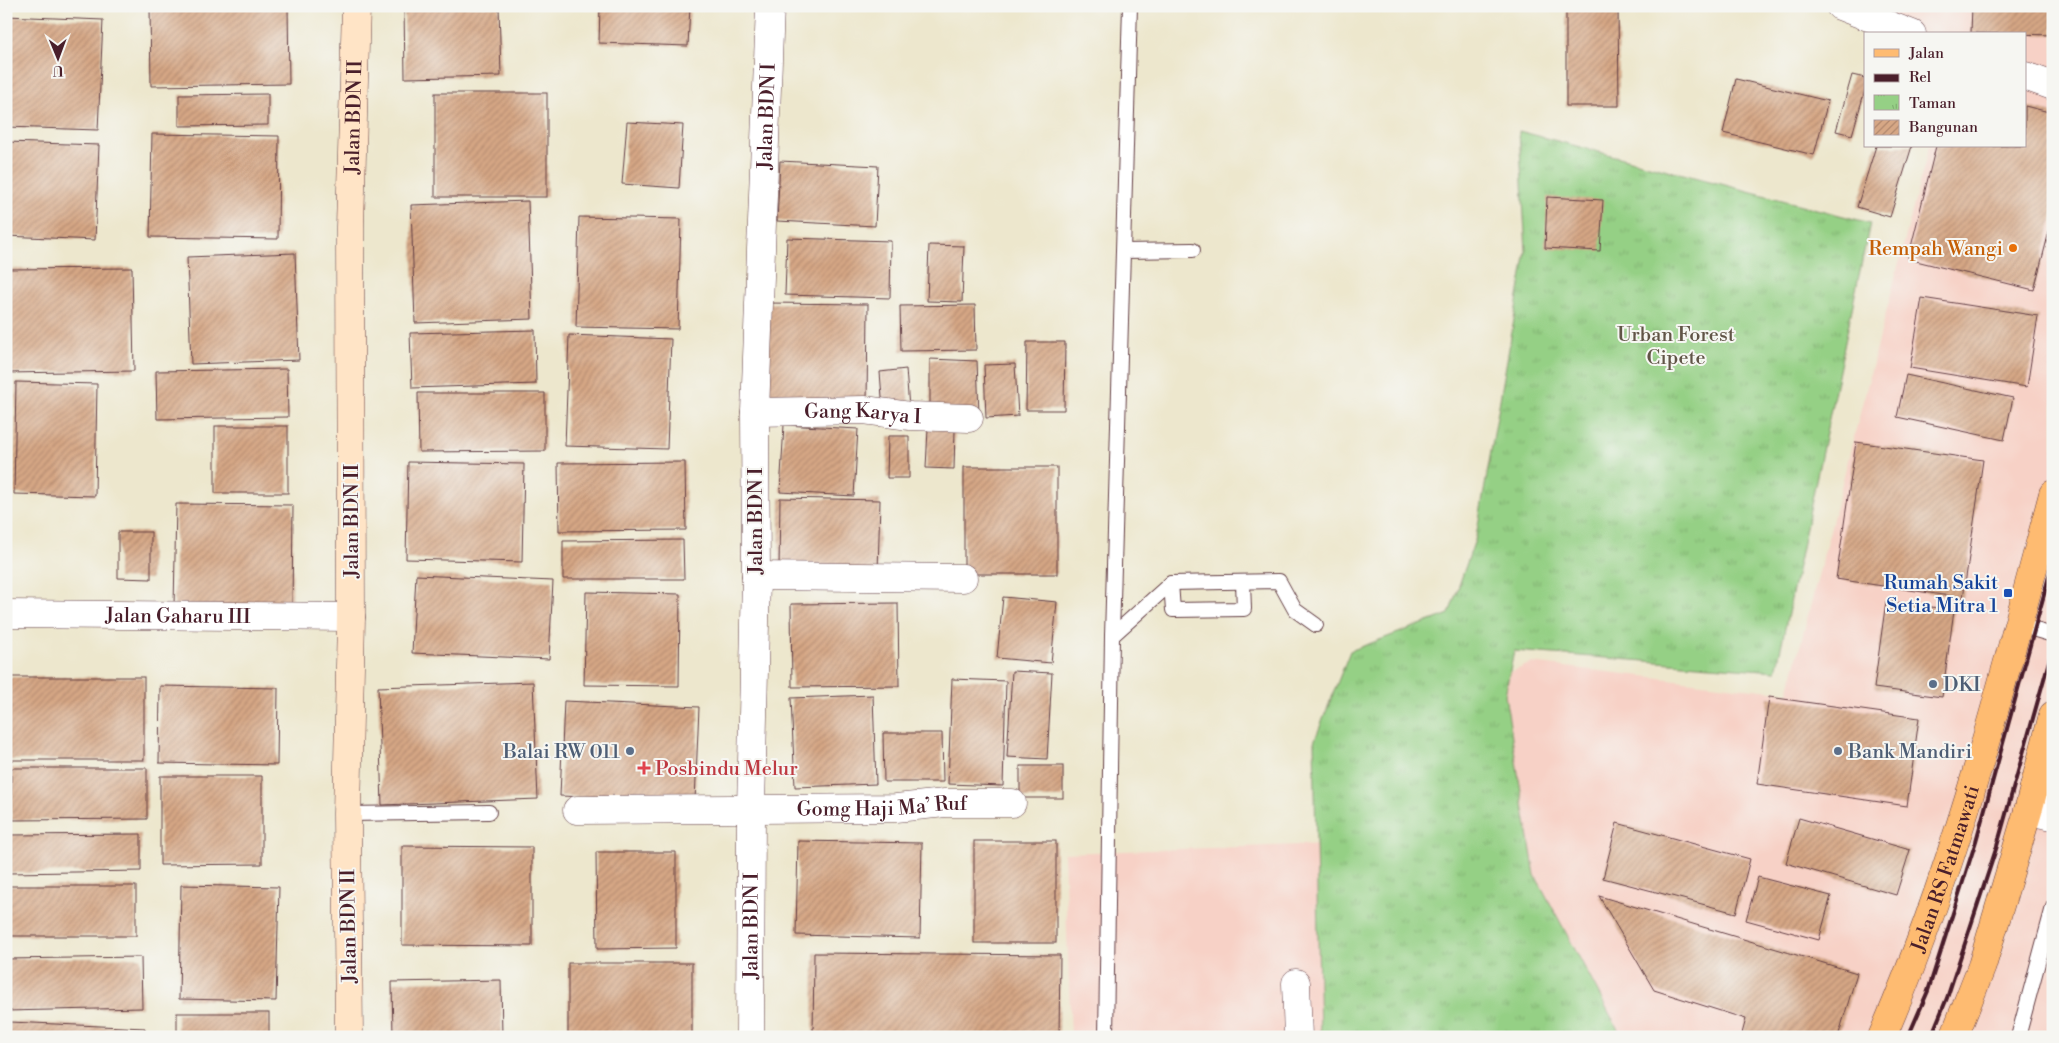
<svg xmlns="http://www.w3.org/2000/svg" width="2059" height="1043" font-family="'Libre Bodoni',serif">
<defs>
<pattern id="park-tufts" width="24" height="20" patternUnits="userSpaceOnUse" patternTransform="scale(1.25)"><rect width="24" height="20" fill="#95d085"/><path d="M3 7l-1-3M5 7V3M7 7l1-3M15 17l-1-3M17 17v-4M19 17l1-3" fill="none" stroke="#82b273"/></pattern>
<pattern id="building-hatch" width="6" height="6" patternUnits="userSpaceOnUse" patternTransform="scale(1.25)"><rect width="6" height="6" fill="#d6a785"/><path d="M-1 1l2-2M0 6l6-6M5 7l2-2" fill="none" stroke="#b0876d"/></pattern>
</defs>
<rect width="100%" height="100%" fill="#f6f6f2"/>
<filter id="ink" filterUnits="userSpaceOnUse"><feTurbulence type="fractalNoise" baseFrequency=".02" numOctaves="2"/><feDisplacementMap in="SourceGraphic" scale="10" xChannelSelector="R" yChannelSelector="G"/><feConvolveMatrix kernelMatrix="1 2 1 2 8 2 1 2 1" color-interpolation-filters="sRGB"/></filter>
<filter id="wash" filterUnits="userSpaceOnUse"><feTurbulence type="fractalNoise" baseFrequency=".0096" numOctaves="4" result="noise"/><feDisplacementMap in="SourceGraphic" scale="20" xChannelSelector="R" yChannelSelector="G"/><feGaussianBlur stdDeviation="1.12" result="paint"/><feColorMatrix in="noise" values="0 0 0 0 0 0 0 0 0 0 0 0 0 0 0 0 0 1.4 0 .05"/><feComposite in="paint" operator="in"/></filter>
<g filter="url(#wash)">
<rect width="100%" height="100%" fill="#ede7cd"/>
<!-- built -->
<polygon fill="#f7d1c6" points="1881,6 2053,6 2053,1037 1071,1037 1064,853 1394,842 1446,702 1531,663 1788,693 1929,146 2025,146 2025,34 1880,34"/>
<!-- park -->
<polygon fill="url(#park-tufts)" stroke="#707858" points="1519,131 1870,223 1776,671 1514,651 1505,695 1535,875 1622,1037 1320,1037 1314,742 1350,651 1449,614 1476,537 1526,251"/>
<g id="blocks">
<!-- building -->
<g fill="url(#building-hatch)">
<polygon points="150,6 288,6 289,84 151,86"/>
<polygon points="404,6 499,6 501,76 405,78"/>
<polygon points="600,6 690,6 688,46 599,43"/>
<polygon points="1566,6 1618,6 1619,106 1566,106"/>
<polygon points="1972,6 2053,6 2053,35 1971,33"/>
<polygon points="6,16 103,20 98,130 6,127"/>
<polygon points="1852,75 1865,78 1865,90 1852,135 1836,131"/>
<polygon points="1736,79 1828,101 1814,155 1723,133"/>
<rect x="435" y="93" width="112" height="104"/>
<polygon points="268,94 268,125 179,126 179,95"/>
<polygon points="2025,106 2053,113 2053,216 2034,290 1908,259 1936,146 2025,146"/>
<polygon points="627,122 683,125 679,188 622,184"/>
<polygon points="152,134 279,136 278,239 150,237"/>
<polygon points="6,142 99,145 95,240 6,236"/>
<polygon points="1876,146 1912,146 1890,217 1857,207"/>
<polygon points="780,161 878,166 875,226 777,221"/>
<polygon points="1547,197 1603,200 1600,251 1545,248"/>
<polygon points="528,201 532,319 415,323 411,205"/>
<polygon points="579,217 681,219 678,329 576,327"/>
<polygon points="787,238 891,241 890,298 785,295"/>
<polygon points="929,245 964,246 962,302 927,301"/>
<polygon points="295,253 299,360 191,364 187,257"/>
<polygon points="132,268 134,371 6,373 6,269"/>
<polygon points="1922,298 2038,316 2027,387 1910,368"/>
<polygon points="765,303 868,304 867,405 764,403"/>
<polygon points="975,305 976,350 901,351 900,306"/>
<polygon points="535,330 536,384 412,388 410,333"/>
<polygon points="569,335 671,339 667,449 565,446"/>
<polygon points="1027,342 1065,342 1064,410 1026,410"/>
<polygon points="930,359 977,361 979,414 930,413"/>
<polygon points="1015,364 1018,416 986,418 984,365"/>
<polygon points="287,369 288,417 157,419 156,371"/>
<polygon points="906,369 909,408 883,410 880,372"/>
<polygon points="1906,375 2013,398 2004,440 1897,417"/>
<polygon points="16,382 97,384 95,496 14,494"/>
<polygon points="418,393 545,393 545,451 419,452"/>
<polygon points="784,425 858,429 854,496 780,492"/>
<rect x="215" y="426" width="73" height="67"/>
<polygon points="928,429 955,430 954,469 926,468"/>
<polygon points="888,436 909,436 909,478 887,478"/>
<polygon points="1856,442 1983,460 1963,598 1836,579"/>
<polygon points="408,462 524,464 522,562 406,559"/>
<polygon points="685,462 686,530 559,531 558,463"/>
<rect x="964" y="467" width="93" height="107"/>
<polygon points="780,498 880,500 878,572 779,569"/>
<polygon points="176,504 293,505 292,609 174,607"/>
<polygon points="118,532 151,532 151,579 118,578"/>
<polygon points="683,540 684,579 563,579 563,541"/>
<polygon points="416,575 553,581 549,659 412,653"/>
<polygon points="586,592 680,594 679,686 584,685"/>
<polygon points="1003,597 1057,602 1051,663 997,658"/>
<polygon points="1886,601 1954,610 1942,697 1874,688"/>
<polygon points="898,603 899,686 792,687 791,604"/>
<polygon points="1012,671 1052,673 1047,759 1007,757"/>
<rect x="6" y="677" width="138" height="83"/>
<polygon points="952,679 1006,681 1003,786 948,784"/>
<polygon points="533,682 538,799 382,805 378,687"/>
<polygon points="160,686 278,688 277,765 159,763"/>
<polygon points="873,695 876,784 795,787 791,698"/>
<polygon points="1769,697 1919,718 1907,806 1757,784"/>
<polygon points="564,701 699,707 695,801 560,796"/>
<polygon points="883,733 942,733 943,782 884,782"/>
<rect x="1020" y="766" width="43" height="32"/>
<polygon points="11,768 147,768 147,819 11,820"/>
<polygon points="160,776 262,776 262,864 160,865"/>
<polygon points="1799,818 1910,850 1896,895 1786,863"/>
<polygon points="1617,823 1750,859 1736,913 1603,878"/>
<polygon points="141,834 141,871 9,873 9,835"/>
<polygon points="798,841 922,843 920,938 796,935"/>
<rect x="974" y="841" width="82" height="102"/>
<polygon points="402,846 532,847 532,946 402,945"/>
<polygon points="596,852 676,852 676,948 597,949"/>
<polygon points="1758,877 1831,896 1819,940 1746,920"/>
<polygon points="181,885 279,887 276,1001 179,999"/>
<rect x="6" y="886" width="130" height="50"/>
<polygon points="1599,896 1857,973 1838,1037 1741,1037 1746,1019 1654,990"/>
<polygon points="814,953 1060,955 1059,1037 813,1037"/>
<polygon points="141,957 142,1008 6,1011 6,959"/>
<rect x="568" y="963" width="124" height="74"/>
<polygon points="501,980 502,1037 393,1037 392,982"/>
<rect x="177" y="1013" width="92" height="24"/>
<polygon points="10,1022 145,1028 144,1037 9,1037"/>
</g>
</g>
</g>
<g filter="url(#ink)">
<use href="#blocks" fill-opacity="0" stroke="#623d43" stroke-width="1"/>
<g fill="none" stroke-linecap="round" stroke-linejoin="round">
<defs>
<g id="lane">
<polyline points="1124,251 1193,250"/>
<polyline points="1171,583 1173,610 1244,609 1243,582"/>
<polyline points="2018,625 2053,635"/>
<polyline points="1112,636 1171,583 1279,581 1295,610 1316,625"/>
<polyline points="347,814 489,812"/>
<polyline points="1106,1037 1112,636 1130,6"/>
<polyline points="2018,1037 2053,907"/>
</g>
<g id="street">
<polyline points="1840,6 1912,34"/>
<polyline points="2025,76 2053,86"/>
<path id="s1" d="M755,412L864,410L910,416L969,418"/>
<polyline points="756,576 963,578"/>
<path id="s2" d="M6,614L351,617"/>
<polyline points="2034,788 2053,793"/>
<path id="s3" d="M577,810L896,808L945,803H1012"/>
<polyline points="2028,811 2053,816"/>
<polyline points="1296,983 1298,1037"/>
<path id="s4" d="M750,1037L751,810L756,576L755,412L770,6"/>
</g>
<g id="secondary">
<path id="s5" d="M349,1037L347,814L351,617L350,227L356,6"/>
</g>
<g id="primary">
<path id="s6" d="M1882,1037C1958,862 2004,677 2053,494"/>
<polyline points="1954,1037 1982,966 2028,811 2053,715"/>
</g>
</defs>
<!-- lane casing -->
<use href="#lane" stroke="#623d43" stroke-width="16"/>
<!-- street casing -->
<use href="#street" stroke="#623d43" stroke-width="29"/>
<!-- secondary casing -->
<use href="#secondary" stroke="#623d43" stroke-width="29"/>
<!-- primary casing -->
<use href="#primary" stroke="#623d43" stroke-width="29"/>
<!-- lane -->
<use href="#lane" stroke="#fff" stroke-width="14"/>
<!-- street -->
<use href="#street" stroke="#fff" stroke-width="28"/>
<!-- secondary -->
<use href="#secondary" stroke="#ffe4c6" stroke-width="28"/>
<!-- primary -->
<use href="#primary" stroke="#febb71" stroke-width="28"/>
<!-- rail -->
<g stroke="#4a1f2b" stroke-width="4">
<polyline points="1908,1037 1928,991 1976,841 2053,562"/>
<polyline points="1931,1037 1947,998 1997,846 2053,647"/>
</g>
</g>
</g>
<!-- markers -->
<circle fill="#e8710a" stroke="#f6f6f2" stroke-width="2" cx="2013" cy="248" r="5"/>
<rect fill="#1a4fb4" stroke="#f6f6f2" stroke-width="2" x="2003" y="588" width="10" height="10" rx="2.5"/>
<g fill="#5c6f8a" stroke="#f6f6f2" stroke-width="2">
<circle cx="1933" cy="684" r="5"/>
<circle cx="630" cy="751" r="5"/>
<circle cx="1838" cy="751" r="5"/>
</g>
<path fill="#e0444e" stroke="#f6f6f2" stroke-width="2" d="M641.5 760.5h5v5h5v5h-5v5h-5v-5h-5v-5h5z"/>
<g text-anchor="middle" stroke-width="4" stroke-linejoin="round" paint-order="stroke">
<!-- street labels -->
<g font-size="20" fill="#4a1f2b" stroke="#f6f6f2">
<text dy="7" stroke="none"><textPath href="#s5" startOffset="920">Jalan BDN II</textPath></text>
<text dy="7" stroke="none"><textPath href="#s4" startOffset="921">Jalan BDN I</textPath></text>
<text dy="7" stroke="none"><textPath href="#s1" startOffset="108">Gang Karya I</textPath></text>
<text transform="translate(351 521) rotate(-90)" y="7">Jalan BDN II</text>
<text transform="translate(755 521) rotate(-90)" y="7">Jalan BDN I</text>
<text dy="7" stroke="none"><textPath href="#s2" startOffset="172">Jalan Gaharu III</textPath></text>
<text dy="7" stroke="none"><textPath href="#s3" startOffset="305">Gomg Haji Ma’ Ruf</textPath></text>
<text dy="7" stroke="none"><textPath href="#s6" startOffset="180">Jalan RS Fatmawati</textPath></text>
<text transform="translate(348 926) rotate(-91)" y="7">Jalan BDN II</text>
<text dy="7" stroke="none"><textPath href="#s4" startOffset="111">Jalan BDN I</textPath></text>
</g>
<!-- food labels -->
<g font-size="20" fill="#c56008" stroke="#f6f6f2" text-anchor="end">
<text x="2003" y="255">Rempah Wangi</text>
</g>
<!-- park labels -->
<g font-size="20" fill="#605446" stroke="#f6f6f2">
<text x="1676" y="341">Urban Forest<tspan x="1676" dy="23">Cipete</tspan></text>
</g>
<!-- transit labels -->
<g font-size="20" fill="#164399" stroke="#f6f6f2" text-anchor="end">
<text x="1998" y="589">Rumah Sakit<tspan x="1998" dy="23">Setia Mitra 1</tspan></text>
</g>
<!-- service labels -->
<g font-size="20" fill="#4e5e75" stroke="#f6f6f2" text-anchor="start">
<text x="1943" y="691">DKI</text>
<text x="620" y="758" text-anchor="end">Balai RW 011</text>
<text x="1848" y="758">Bank Mandiri</text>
</g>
<!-- health labels -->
<g font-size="20" fill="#be3a42" stroke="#f6f6f2" text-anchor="start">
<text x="655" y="775">Posbindu Melur</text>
</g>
</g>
<!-- margin -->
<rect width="2059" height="1043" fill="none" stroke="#f6f6f2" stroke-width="25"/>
<!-- legend -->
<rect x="1864" y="32" width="162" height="115" fill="#f6f6f2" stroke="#b1a0a2"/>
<rect x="1874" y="49" width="25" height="8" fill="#febb71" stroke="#b1a0a2"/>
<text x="1909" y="58" font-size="15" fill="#4a1f2b">Jalan</text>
<rect x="1874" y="74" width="25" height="8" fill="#4a1f2b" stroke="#b1a0a2"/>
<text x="1909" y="82" font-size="15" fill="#4a1f2b">Rel</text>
<rect x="1874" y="95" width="25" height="15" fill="url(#park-tufts)" stroke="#b1a0a2"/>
<text x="1909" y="108" font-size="15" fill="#4a1f2b">Taman</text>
<rect x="1874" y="120" width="25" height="15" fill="url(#building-hatch)" stroke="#b1a0a2"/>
<text x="1909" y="132" font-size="15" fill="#4a1f2b">Bangunan</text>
<!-- north arrow -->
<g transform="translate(58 58) rotate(179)" stroke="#f6f6f2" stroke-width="4" paint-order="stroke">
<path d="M0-4L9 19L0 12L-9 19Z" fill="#4a1f2b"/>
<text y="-8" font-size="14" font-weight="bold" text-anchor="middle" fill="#4a1f2b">U</text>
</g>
</svg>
